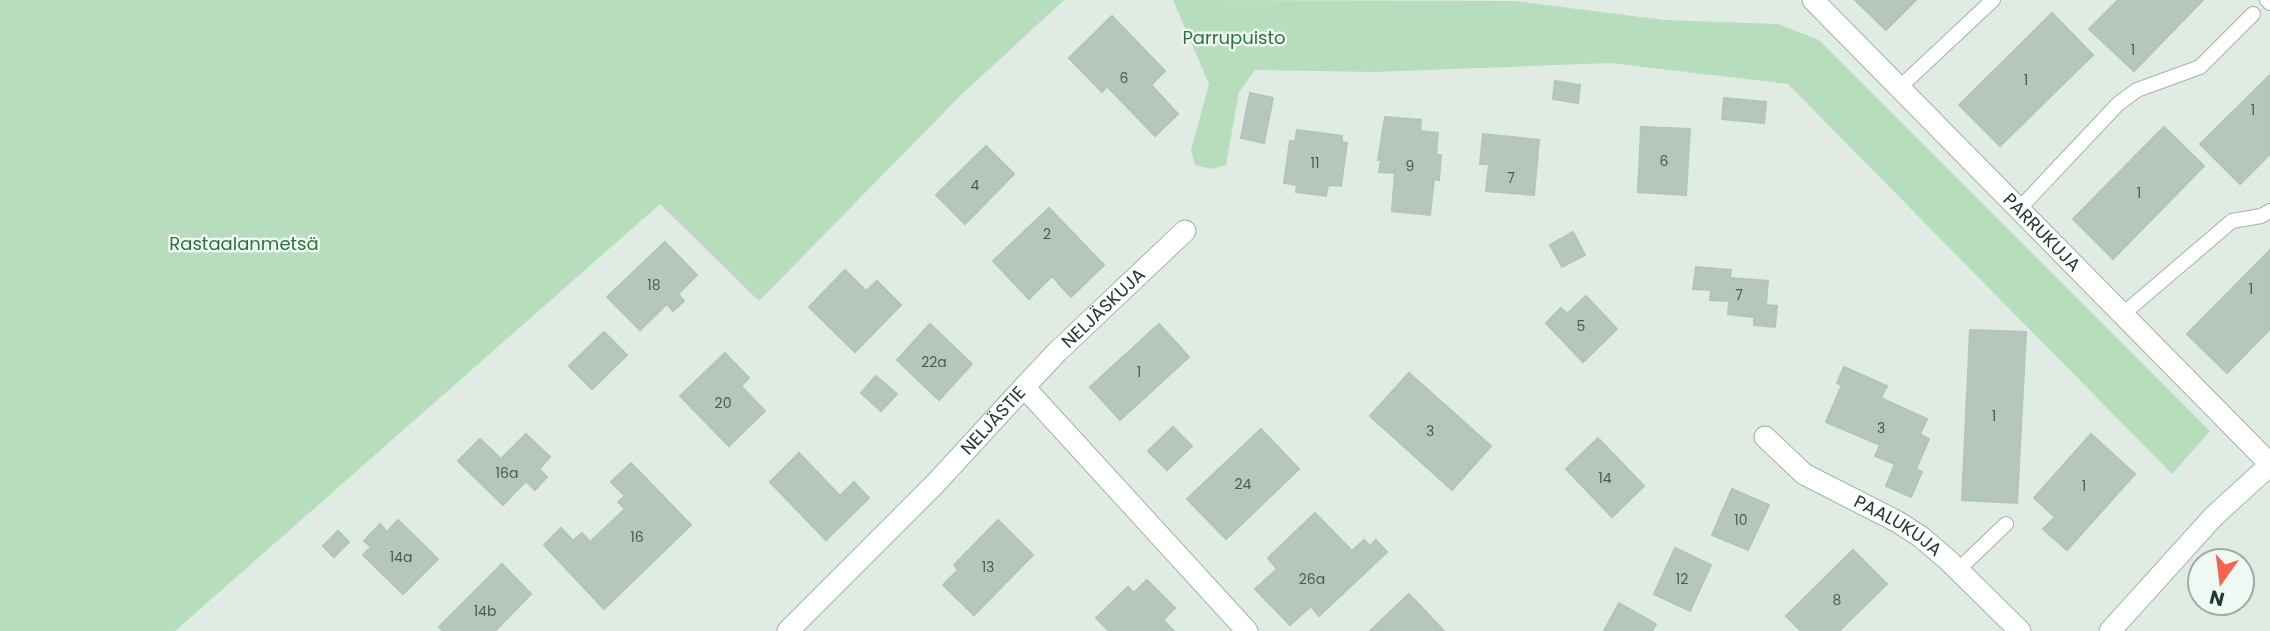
<svg xmlns="http://www.w3.org/2000/svg" width="2270" height="631" font-family="Poppins,sans-serif">
<rect width="100%" height="100%" fill="#e0ebe4"/>
<!-- green -->
<g fill="#b7ddbc">
<polygon points="0,0 1064,0 960,96 759,301 660,204 175,631 0,631"/>
<polygon points="1173,0 1514,1 1664,20 1778,24 1819,40 2210,431 2172,474 1788,84 1610,63 1374,72 1255,70 1239,92 1226,165 1211,169 1195,165 1191,150 1209,84"/>
</g>
<!-- building -->
<g fill="#b5c6bd" stroke="#b2c5ba" stroke-width="2">
<polygon points="1855,0 1916,0 1886,30"/>
<polygon points="2118,0 2203,0 2134,71 2089,29"/>
<polygon points="2052,13 2093,55 2000,146 1959,105"/>
<polygon points="1112,16 1165,71 1151,85 1178,114 1155,136 1107,86 1102,92 1069,58"/>
<polygon points="2270,75 2270,154 2240,184 2200,144"/>
<polygon points="1555,81 1580,85 1578,103 1553,99"/>
<polygon points="1250,93 1273,98 1264,143 1241,138"/>
<polygon points="1724,98 1766,102 1764,123 1722,119"/>
<polygon points="1385,117 1421,120 1420,131 1438,133 1436,155 1441,155 1439,180 1434,179 1430,215 1392,211 1395,173 1379,172 1381,160 1378,160"/>
<polygon points="1641,127 1690,129 1686,195 1638,192"/>
<polygon points="2164,127 2204,166 2113,259 2073,219"/>
<polygon points="1297,130 1342,136 1342,142 1347,143 1341,186 1328,185 1326,196 1296,192 1297,185 1284,183 1290,141 1295,142"/>
<polygon points="1483,134 1539,140 1534,195 1486,191 1489,164 1480,164"/>
<polygon points="986,146 1014,174 965,224 936,195"/>
<polygon points="1049,208 1104,265 1071,297 1052,276 1029,299 993,261"/>
<polygon points="1573,232 1585,255 1562,267 1550,245"/>
<polygon points="665,242 697,275 678,294 684,301 673,311 667,304 640,330 607,297"/>
<polygon points="2270,250 2270,329 2227,373 2187,334"/>
<polygon points="1696,267 1731,270 1730,278 1768,281 1766,305 1777,306 1775,327 1754,325 1754,317 1728,314 1729,301 1710,300 1711,290 1693,289"/>
<polygon points="845,270 866,291 877,281 901,305 855,352 809,307"/>
<polygon points="1586,296 1617,329 1583,362 1546,323 1561,308 1567,314"/>
<polygon points="930,324 972,364 939,400 897,360"/>
<polygon points="1159,324 1189,357 1120,420 1090,387"/>
<polygon points="1970,330 2026,332 2017,503 1962,500"/>
<polygon points="604,332 627,355 592,389 569,366"/>
<polygon points="725,353 749,378 741,386 765,411 729,446 680,396"/>
<polygon points="1844,367 1887,386 1881,398 1927,419 1920,434 1929,439 1916,469 1922,472 1911,497 1886,486 1895,464 1875,456 1880,445 1826,422 1842,385 1837,383"/>
<polygon points="1409,373 1491,446 1452,490 1370,416"/>
<polygon points="876,376 897,394 881,411 861,393"/>
<polygon points="1173,427 1192,446 1167,470 1148,451"/>
<polygon points="1261,429 1299,469 1226,539 1187,499"/>
<polygon points="526,434 550,457 539,469 547,477 535,490 526,481 503,505 458,461 480,439 501,459"/>
<polygon points="2091,434 2135,474 2067,550 2043,529 2055,517 2034,498"/>
<polygon points="1598,438 1644,486 1612,517 1566,469"/>
<polygon points="799,453 840,496 854,482 869,498 826,540 770,482"/>
<polygon points="631,463 691,525 604,609 544,545 561,528 573,541 582,533 590,542 625,509 618,502 625,496 611,482"/>
<polygon points="1732,489 1769,505 1748,550 1712,535"/>
<polygon points="1315,513 1352,551 1364,540 1370,546 1376,540 1387,552 1319,616 1311,606 1290,625 1255,589 1277,569 1268,558"/>
<polygon points="398,520 438,559 403,594 363,555 371,547 364,541 380,524 387,532"/>
<polygon points="998,520 1033,555 974,615 943,585 958,570 954,565"/>
<polygon points="338,531 349,542 334,557 323,546"/>
<polygon points="1675,548 1711,565 1690,611 1654,594"/>
<polygon points="1853,550 1887,584 1839,631 1801,631 1786,616"/>
<polygon points="502,564 531,594 495,631 443,631 439,627"/>
<polygon points="1147,580 1175,608 1163,620 1174,631 1109,631 1096,618 1128,587 1134,593"/>
<polygon points="1409,594 1444,631 1370,631"/>
<polygon points="1619,603 1656,624 1652,631 1604,631"/>
</g>
<g fill="none" stroke-linecap="round" stroke-linejoin="round">
<defs>
<g id="lane">
<polyline points="2267,0 2270,3"/>
<polyline points="1899,88 1993,0"/>
<polyline points="2019,209 2118,104 2137,90 2200,67 2253,14"/>
<polyline points="2123,314 2232,221 2261,216 2270,211"/>
<polyline points="1958,570 2006,524"/>
</g>
<g id="street">
<path id="s1" d="M1813,0L2270,464"/>
<path id="s2" d="M1024,387L1057,352L1185,231"/>
<path id="s3" d="M1765,437L1804,474L1898,522L1921,537L1949,561L2020,631"/>
<path id="s4" d="M788,631L935,484L1024,387L1247,631"/>
</g>
<polyline id="secondary" points="2110,631 2214,516 2270,465"/>
</defs>
<!-- lane casing -->
<use href="#lane" stroke="#a3b3aa" stroke-width="16"/>
<!-- street casing -->
<use href="#street" stroke="#a3b3aa" stroke-width="23"/>
<!-- secondary casing -->
<use href="#secondary" stroke="#a0baad" stroke-width="23"/>
<!-- lane -->
<use href="#lane" stroke="#fff" stroke-width="14"/>
<!-- street -->
<use href="#street" stroke="#fff" stroke-width="21"/>
<!-- secondary -->
<use href="#secondary" stroke="#fff" stroke-width="21"/>
</g>
<g text-anchor="middle" stroke-width="5" stroke-linejoin="round" paint-order="stroke">
<!-- number labels -->
<g font-size="14" fill="#455e53">
<text x="2133" y="55">1</text>
<text x="1124" y="83">6</text>
<text x="2026" y="85">1</text>
<text x="2253" y="115">1</text>
<text x="1664" y="166">6</text>
<text x="1315" y="168">11</text>
<text x="1410" y="171">9</text>
<text x="1511" y="183">7</text>
<text x="975" y="190">4</text>
<text x="2139" y="198">1</text>
<text x="1047" y="239">2</text>
<text x="654" y="290">18</text>
<text x="2251" y="294">1</text>
<text x="1739" y="300">7</text>
<text x="1581" y="331">5</text>
<text x="934" y="367">22a</text>
<text x="1139" y="377">1</text>
<text x="723" y="408">20</text>
<text x="1994" y="421">1</text>
<text x="1881" y="433">3</text>
<text x="1430" y="436">3</text>
<text x="507" y="478">16a</text>
<text x="1605" y="483">14</text>
<text x="1243" y="489">24</text>
<text x="2084" y="491">1</text>
<text x="1741" y="525">10</text>
<text x="637" y="542">16</text>
<text x="401" y="562">14a</text>
<text x="988" y="572">13</text>
<text x="1312" y="584">26a</text>
<text x="1682" y="584">12</text>
<text x="1837" y="605">8</text>
<text x="485" y="616">14b</text>
</g>
<!-- park labels -->
<g font-size="18" fill="#29743b" stroke="#f0f8f3">
<text x="1234" y="44">Parrupuisto</text>
<text x="244" y="250">Rastaalanmetsä</text>
</g>
<!-- street labels -->
<g font-size="18" fill="#203c30" stroke="#f0f8f3">
<text dy="6" stroke="none"><textPath href="#s1" startOffset="326">PARRUKUJA</textPath></text>
<text dy="6" stroke="none"><textPath href="#s2" startOffset="112">NELJÄSKUJA</textPath></text>
<text dy="6" stroke="none"><textPath href="#s4" startOffset="294">NELJÄSTIE</textPath></text>
<text dy="6" stroke="none"><textPath href="#s3" startOffset="161">PAALUKUJA</textPath></text>
</g>
</g>
<!-- north arrow -->
<g transform="translate(2221 582) rotate(194)"><circle r="33" fill="#f0f8f3" stroke="#9dada5" stroke-width="2"/>
<path d="M0-5L12 26L0 18L-12 26Z" fill="#f76252"/>
<text y="-10" font-size="19" font-weight="bold" text-anchor="middle" fill="#203c30">N</text>
</g>
</svg>
